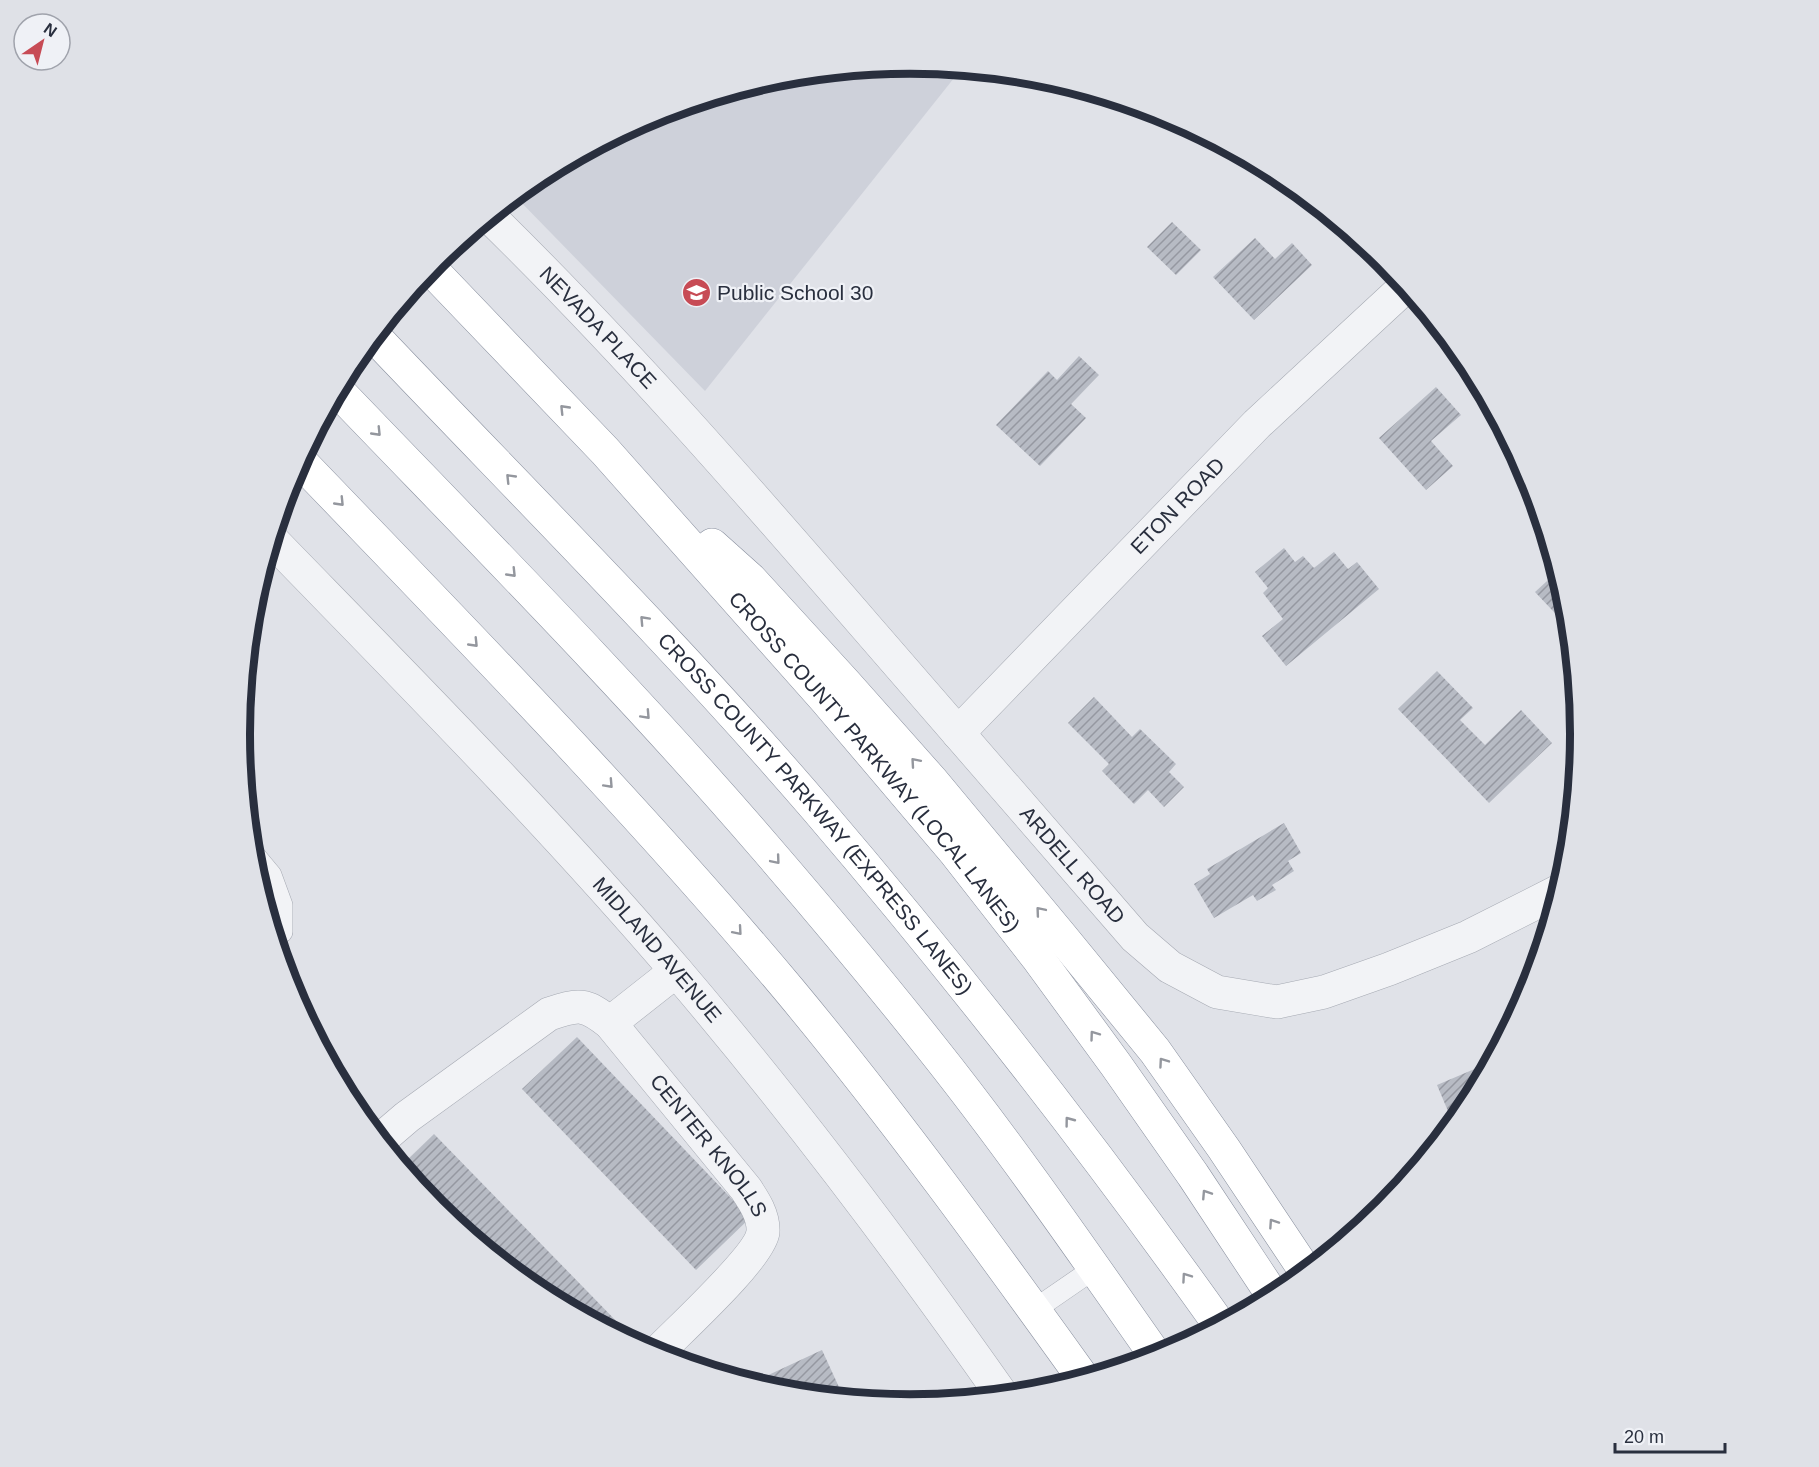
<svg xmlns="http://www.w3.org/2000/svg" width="1819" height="1467" font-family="Arial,sans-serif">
<defs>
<pattern id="building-hatch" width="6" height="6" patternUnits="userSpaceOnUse" patternTransform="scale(1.5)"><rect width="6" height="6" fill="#b7bbc4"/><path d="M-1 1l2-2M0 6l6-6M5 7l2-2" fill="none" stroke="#9598a1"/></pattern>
</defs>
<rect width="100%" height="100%" fill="#e0e2e8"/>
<!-- built -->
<polygon fill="#ced1da" points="909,63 962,68 705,391 514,195 537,176 653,114 779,76"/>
<!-- building -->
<g fill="url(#building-hatch)">
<polygon points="1172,222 1201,250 1176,275 1147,247"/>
<polygon points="1255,238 1275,259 1292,243 1312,265 1254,320 1213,277"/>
<polygon points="1079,356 1099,375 1071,404 1086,418 1040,466 996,425 1048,371 1057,380"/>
<polygon points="1436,387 1461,415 1431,441 1453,466 1426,490 1379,438"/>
<polygon points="1284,548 1295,562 1303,556 1314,568 1334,552 1348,569 1357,562 1379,589 1286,666 1262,636 1283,619 1263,593 1268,588 1255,572"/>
<polygon points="1558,571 1567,603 1570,629 1535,592"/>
<polygon points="1437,671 1473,708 1460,720 1485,745 1521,710 1552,743 1489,803 1398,709"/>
<polygon points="1094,697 1132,737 1140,729 1176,764 1169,772 1184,787 1164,807 1148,790 1134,804 1102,771 1109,764 1068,723"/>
<polygon points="1284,823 1301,853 1288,861 1294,871 1272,885 1276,890 1257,901 1253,895 1214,918 1194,884 1210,874 1207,869"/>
<polygon points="577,1037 750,1218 696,1270 522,1089"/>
<polygon points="1491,1062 1467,1106 1453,1123 1437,1085"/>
<polygon points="434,1134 623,1328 617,1334 537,1291 435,1207 401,1166"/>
<polygon points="822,1350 844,1398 778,1391 751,1383"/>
</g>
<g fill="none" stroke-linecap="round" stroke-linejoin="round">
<defs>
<g id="service">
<polyline points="251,851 271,875 282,905 282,932"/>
<polyline points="1034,1310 1095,1268"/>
</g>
<g id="minor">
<path id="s1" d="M489,216C622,346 745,487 867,628C956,731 1045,834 1135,937L1170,967L1217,992L1277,1002L1324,992L1389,969L1468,937L1559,891"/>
<path id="s2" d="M958,733L1257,424L1406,286"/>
<polyline points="610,1023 676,971"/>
<path id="s3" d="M382,1143L386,1135L407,1117L549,1014C579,1004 585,1003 610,1023L746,1189C754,1201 764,1216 763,1232C760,1257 677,1332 656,1354"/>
</g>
<g id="tertiary">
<path id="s4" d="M271,539C409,681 549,822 678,973C793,1108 900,1250 1002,1395"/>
</g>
<g id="motorway">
<path id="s5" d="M429,267L605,451L826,700L955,852L1037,957L1116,1065L1193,1175L1273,1296"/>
<path id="s6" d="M373,335C522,492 676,645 816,808C958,974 1093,1147 1219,1324"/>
<path d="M337,390C481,540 628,688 764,846C821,912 877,979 931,1047C1010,1146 1083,1252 1156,1356"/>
<path d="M299,460C466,634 635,806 790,991C893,1115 989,1247 1083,1378"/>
<polyline points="712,545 750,579 845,683 933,782 1061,936 1155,1051 1224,1149 1306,1272"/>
</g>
</defs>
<!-- service casing -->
<use href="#service" stroke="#a5a9b2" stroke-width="22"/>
<!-- minor casing -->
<use href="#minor" stroke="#a5a9b2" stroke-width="34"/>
<!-- tertiary casing -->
<use href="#tertiary" stroke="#a5a9b2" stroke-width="34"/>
<!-- motorway casing -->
<use href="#motorway" stroke="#888f9e" stroke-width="34"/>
<!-- service -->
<use href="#service" stroke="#f2f3f6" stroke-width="21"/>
<!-- minor -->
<use href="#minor" stroke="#f2f3f6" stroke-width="33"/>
<!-- tertiary -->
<use href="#tertiary" stroke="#f2f3f6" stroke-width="33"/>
<!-- motorway -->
<use href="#motorway" stroke="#fff" stroke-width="33"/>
</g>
<!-- one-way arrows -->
<defs><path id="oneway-chevron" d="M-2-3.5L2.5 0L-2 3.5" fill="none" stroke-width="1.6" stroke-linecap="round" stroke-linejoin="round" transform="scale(1.5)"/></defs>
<g stroke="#94979e">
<use href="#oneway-chevron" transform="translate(564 409) rotate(-134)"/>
<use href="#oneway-chevron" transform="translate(377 432) rotate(46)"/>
<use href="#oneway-chevron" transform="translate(510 478) rotate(-134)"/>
<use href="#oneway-chevron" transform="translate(340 502) rotate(46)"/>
<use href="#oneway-chevron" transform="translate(512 573) rotate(46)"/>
<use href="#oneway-chevron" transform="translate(644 620) rotate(-133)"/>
<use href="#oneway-chevron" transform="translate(474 643) rotate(46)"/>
<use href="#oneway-chevron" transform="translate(646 715) rotate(47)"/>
<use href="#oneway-chevron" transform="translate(915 762) rotate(-131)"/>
<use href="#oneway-chevron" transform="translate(609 784) rotate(47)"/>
<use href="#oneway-chevron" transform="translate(776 860) rotate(50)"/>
<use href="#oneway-chevron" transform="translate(1040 911) rotate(-130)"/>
<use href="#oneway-chevron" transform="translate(738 931) rotate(49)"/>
<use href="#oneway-chevron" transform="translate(1094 1035) rotate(-126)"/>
<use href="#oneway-chevron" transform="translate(1163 1062) rotate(-125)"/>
<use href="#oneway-chevron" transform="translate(1069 1121) rotate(-127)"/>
<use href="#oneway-chevron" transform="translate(1206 1194) rotate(-123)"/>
<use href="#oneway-chevron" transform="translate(1273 1223) rotate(-124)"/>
<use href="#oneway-chevron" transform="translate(1186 1277) rotate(-125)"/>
</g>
<!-- icons -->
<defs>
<symbol id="school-disc" viewBox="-11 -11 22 22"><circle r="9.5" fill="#c74b55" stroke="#eff1f6"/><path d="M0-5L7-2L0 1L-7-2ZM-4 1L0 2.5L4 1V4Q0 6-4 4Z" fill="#fff"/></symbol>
</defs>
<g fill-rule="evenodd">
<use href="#school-disc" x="680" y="276" width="33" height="33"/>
</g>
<g text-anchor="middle" stroke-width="4.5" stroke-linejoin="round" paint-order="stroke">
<!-- poi labels -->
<g font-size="21" fill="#292f3e" stroke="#eff1f6" text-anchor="start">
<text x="717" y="300">Public School 30</text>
</g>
<!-- street labels -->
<g font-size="21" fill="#292f3e" stroke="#eff1f6">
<text dy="7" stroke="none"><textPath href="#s1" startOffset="156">NEVADA PLACE</textPath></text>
<text dy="7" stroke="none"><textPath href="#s2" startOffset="316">ETON ROAD</textPath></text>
<text dy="7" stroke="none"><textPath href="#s5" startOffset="666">CROSS COUNTY PARKWAY (LOCAL LANES)</textPath></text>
<text dy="7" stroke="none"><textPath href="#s6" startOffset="652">CROSS COUNTY PARKWAY (EXPRESS LANES)</textPath></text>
<text dy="7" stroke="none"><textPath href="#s1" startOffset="873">ARDELL ROAD</textPath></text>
<text dy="7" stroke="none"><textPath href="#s4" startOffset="564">MIDLAND AVENUE</textPath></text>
<text dy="7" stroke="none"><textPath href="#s3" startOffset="436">CENTER KNOLLS</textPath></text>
</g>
</g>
<!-- crop -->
<path d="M0 0H1819V1467H0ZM250 734a660 660 0 1 1 1320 0a660 660 0 1 1-1320 0Z" fill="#dfe1e7" fill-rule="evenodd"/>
<path fill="none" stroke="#292f3e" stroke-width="8" d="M250 734a660 660 0 1 1 1320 0a660 660 0 1 1-1320 0Z"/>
<!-- north arrow -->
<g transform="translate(42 42) rotate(35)"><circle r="28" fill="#eff1f6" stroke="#a0a3ac" stroke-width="1.5"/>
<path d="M0-4.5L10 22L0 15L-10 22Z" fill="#c74b55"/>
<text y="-9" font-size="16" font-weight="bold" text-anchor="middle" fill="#292f3e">N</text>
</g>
<!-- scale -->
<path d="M1615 1443v9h110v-9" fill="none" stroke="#292f3e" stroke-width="3"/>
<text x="1624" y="1443" font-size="18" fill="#292f3e" stroke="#eff1f6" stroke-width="4.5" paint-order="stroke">20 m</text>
</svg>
